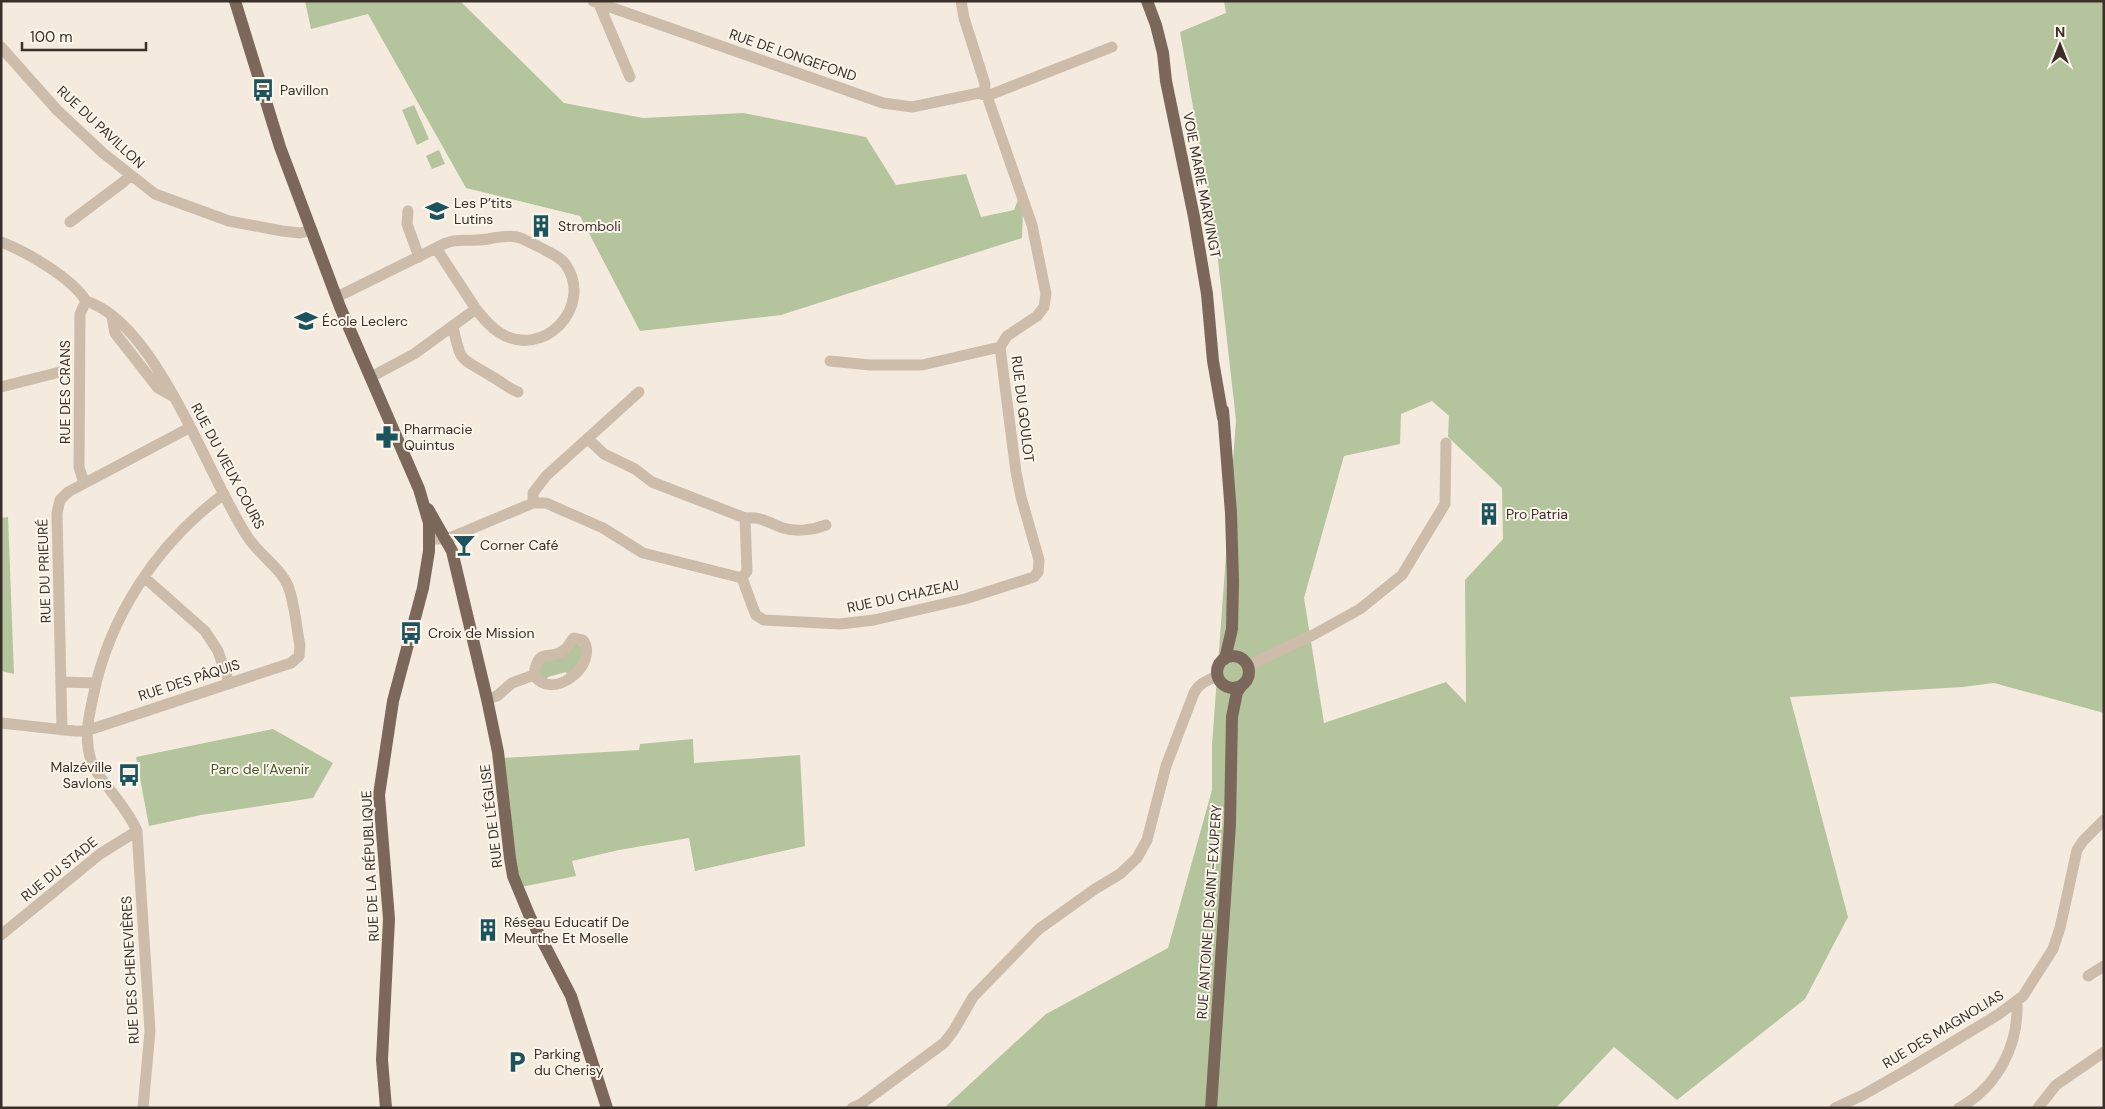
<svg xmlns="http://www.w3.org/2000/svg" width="2105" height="1109" viewBox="0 0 2105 1109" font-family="'DM Sans',sans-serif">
<rect width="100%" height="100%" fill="#f4ebde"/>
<path fill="#b4c49d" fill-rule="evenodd" d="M305 1H460L564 103 643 118 743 113 866 137 896 185 966 174 981 217 1014 210 1024 185 1022 238 781 315 640 331 580 216 466 188 368 14 311 29Z
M1224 1H2104V713L1994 683 1963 687 1790 697 1848 917 1805 999 1677 1100 1614 1047 1556 1108H944L1046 1014 1168 948 1212 790V745L1236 420 1215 234 1180 32 1226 13ZM1432 401 1449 416 1448 437 1502 488 1503 539 1465 580 1466 703 1446 682 1324 723 1304 598 1344 456 1400 444 1401 414Z
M414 105 429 139 417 145 402 110Z
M439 150 445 164 432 169 426 156Z
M8 517 14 674 1 671V518Z
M578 642 584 654 567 678 566 672 548 677 546 682 539 674V664Z
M273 729 333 763 313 798 201 815 149 826 136 757Z
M693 739 694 763 800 755 805 846 695 871 689 838 619 850 572 861 576 876 521 887 516 870 503 758 639 750 640 744Z"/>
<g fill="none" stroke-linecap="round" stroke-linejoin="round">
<path stroke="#cdbca9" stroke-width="11" d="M593 1 883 103 912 107 979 93 987 96
M961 1 964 18 985 84 984 94
M599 4 630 77
M1 47 57 110 103 153 155 194 229 221 282 231 300 233 312 230
M987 96 1112 47
M408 211 407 224 419 257
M70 222 122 183 130 176
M1 242C27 252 72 278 86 301
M436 248C458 235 467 243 488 239 515 234 517 235 541 248 550 253 561 257 566 265 594 307 543 360 500 333 490 327 483 318 476 309
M337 297 436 248 476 309 414 354 371 377
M112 317 115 333 158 388 174 397
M453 327C461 365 461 357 491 376 501 381 507 388 518 392
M830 361 870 365H922L1000 347
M1 387 60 372
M588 439 604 454 635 469 652 482 745 518C760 516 769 523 783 528 796 532 813 530 826 525
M84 483 79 467 80 314 86 301
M533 503V493L546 476 639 392
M429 539H447L533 503H546L603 528 643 553 742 578 753 608 756 615 764 620 840 624 874 620 965 599 1034 577 1038 572 1039 560 1021 497 1016 472 1000 347 1007 336 1037 316 1044 307 1046 294 1032 225 987 96
M145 578 205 631 218 651 229 683
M742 578 747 571 745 518
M574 638 583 640C600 664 552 703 534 675 538 645 550 662 564 650 569 647 570 641 574 638Z
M1247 666 1313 635 1360 609 1402 575 1445 504 1446 443
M62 682 96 683
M487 699 497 696 512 683 534 675
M1 723 75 731H86L291 663 299 656 300 646C296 626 295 604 288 586 280 567 258 554 247 536 207 475 157 323 86 301
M62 730 57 513 60 500 68 492 189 428
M1 935 100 854 137 831
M2088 976 2104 966
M143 1108 150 1031 137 831C130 814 118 801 108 787 102 779 94 771 91 761 84 737 88 721 93 697 109 617 157 543 224 494
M852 1108 861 1104 944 1043 954 1030 973 997 1039 929 1095 889 1120 874 1137 858 1147 840 1166 766 1194 693C1199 683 1208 680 1217 676
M1835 1108 1863 1095 1905 1071 1999 1014 2023 996 2053 949 2060 928 2077 850 2083 841 2104 820
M1959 1108C1997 1087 2019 1046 2017 1002
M2038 1108 2056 1085 2104 1052"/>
<path stroke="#7c685a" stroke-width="12" d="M235 1 280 147 340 307 419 489 429 523V551L423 588 393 701 379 795 389 919 382 1060 386 1108
M1147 1 1156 25 1163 53 1166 81 1194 217 1207 294 1213 361 1223 418
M1223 410 1231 513 1233 581 1232 629 1225 659
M428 509 452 551 487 699 498 752 510 858 513 876 530 917 571 996 607 1108
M1217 672a16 16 0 1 1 32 0a16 16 0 1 1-32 0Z
M1211 1108 1230 824 1232 717 1237 692 1242 685"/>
</g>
<defs>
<symbol id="bus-bare" viewBox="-9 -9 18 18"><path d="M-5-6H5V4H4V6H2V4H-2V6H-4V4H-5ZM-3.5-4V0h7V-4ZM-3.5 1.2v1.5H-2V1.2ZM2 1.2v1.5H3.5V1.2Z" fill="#1c545e" stroke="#fbf5eb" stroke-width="2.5" paint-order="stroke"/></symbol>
<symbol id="school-bare" viewBox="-9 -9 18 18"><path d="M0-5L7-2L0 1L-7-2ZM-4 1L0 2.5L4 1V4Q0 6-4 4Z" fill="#1c545e" stroke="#fbf5eb" stroke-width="2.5" paint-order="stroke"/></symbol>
<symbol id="building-bare" viewBox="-9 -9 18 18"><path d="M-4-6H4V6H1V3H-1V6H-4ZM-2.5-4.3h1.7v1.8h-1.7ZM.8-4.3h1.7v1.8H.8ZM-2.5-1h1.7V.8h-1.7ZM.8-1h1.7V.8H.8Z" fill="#1c545e" stroke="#fbf5eb" stroke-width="2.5" paint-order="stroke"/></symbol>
<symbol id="pharmacy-bare" viewBox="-9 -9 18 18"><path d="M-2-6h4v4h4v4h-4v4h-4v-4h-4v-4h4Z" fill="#1c545e" stroke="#fbf5eb" stroke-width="2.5" paint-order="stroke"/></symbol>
<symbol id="bar-bare" viewBox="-9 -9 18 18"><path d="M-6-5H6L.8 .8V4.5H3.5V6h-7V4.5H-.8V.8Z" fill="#1c545e" stroke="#fbf5eb" stroke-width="2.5" paint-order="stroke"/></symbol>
<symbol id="parking-bare" viewBox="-9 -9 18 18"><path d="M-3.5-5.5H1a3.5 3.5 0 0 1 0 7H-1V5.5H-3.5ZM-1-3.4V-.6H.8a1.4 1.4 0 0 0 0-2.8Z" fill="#1c545e" stroke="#fbf5eb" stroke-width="2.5" paint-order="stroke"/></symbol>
</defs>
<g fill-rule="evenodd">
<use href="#bus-bare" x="247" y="74" width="32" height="32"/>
<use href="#school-bare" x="421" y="195" width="32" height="32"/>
<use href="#building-bare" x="525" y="210" width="32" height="32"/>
<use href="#school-bare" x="290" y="305" width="32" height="32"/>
<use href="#pharmacy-bare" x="371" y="421" width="32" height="32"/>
<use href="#building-bare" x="1473" y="498" width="32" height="32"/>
<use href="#bar-bare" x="448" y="529" width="32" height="32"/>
<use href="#bus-bare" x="395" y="617" width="32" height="32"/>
<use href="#bus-bare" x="113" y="759" width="32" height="32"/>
<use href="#building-bare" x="472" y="914" width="32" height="32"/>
<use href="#parking-bare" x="501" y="1046" width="32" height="32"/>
</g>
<g text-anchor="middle" stroke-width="4" stroke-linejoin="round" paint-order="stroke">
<g font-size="14" fill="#3a3029" stroke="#fbf5eb">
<text transform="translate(793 55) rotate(19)" y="5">RUE DE LONGEFOND</text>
<text transform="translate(101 127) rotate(43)" y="5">RUE DU PAVILLON</text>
<text transform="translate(1202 185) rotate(79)" y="5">VOIE MARIE MARVINGT</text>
<text transform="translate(65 392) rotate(-90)" y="5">RUE DES CRANS</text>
<text transform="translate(1023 409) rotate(83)" y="5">RUE DU GOULOT</text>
<text transform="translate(228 466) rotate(62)" y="5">RUE DU VIEUX COURS</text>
<text transform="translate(44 571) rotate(-92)" y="5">RUE DU PRIEURÉ</text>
<text transform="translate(903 596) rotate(-12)" y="5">RUE DU CHAZEAU</text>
<text transform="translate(189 680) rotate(-18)" y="5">RUE DES PÂQUIS</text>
<text transform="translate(491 816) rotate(-97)" y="5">RUE DE L'ÉGLISE</text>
<text transform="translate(370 866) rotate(-93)" y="5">RUE DE LA RÉPUBLIQUE</text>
<text transform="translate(59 869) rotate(-39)" y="5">RUE DU STADE</text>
<text transform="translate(1209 912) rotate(-86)" y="5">RUE ANTOINE DE SAINT-EXUPERY</text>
<text transform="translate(130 970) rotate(-93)" y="5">RUE DES CHENEVIÈRES</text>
<text transform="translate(1943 1029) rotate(-31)" y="5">RUE DES MAGNOLIAS</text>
</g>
<g font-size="14" fill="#3a3029" stroke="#fbf5eb" text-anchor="start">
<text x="280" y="95">Pavillon</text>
<text x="454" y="208">Les P’tits<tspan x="454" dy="16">Lutins</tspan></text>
<text x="558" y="231">Stromboli</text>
<text x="322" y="326">École Leclerc</text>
<text x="404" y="434">Pharmacie<tspan x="404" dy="16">Quintus</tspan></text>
<text x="1506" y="519">Pro Patria</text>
<text x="480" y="550">Corner Café</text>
<text x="428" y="638">Croix de Mission</text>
<text x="112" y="772" text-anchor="end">Malzéville<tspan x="112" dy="16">Savlons</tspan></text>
<text x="504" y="927">Réseau Educatif De<tspan x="504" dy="16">Meurthe Et Moselle</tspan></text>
<text x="534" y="1059">Parking<tspan x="534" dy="16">du Cherisy</tspan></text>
</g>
<g font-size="14" fill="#45592c" stroke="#fbf5eb">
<text x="260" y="774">Parc de l’Avenir</text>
</g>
</g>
<rect width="2105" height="1109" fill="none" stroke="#3a3029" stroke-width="5"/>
<g transform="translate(2060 45)" stroke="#fbf5eb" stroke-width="4" paint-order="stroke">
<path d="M0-4L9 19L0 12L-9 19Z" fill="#3a3029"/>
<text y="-8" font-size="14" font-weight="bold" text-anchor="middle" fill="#3a3029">N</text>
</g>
<path d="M22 42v8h124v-8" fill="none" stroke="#3a3029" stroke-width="2.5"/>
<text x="30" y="42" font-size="15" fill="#3a3029" stroke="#fbf5eb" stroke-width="4" paint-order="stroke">100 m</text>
</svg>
